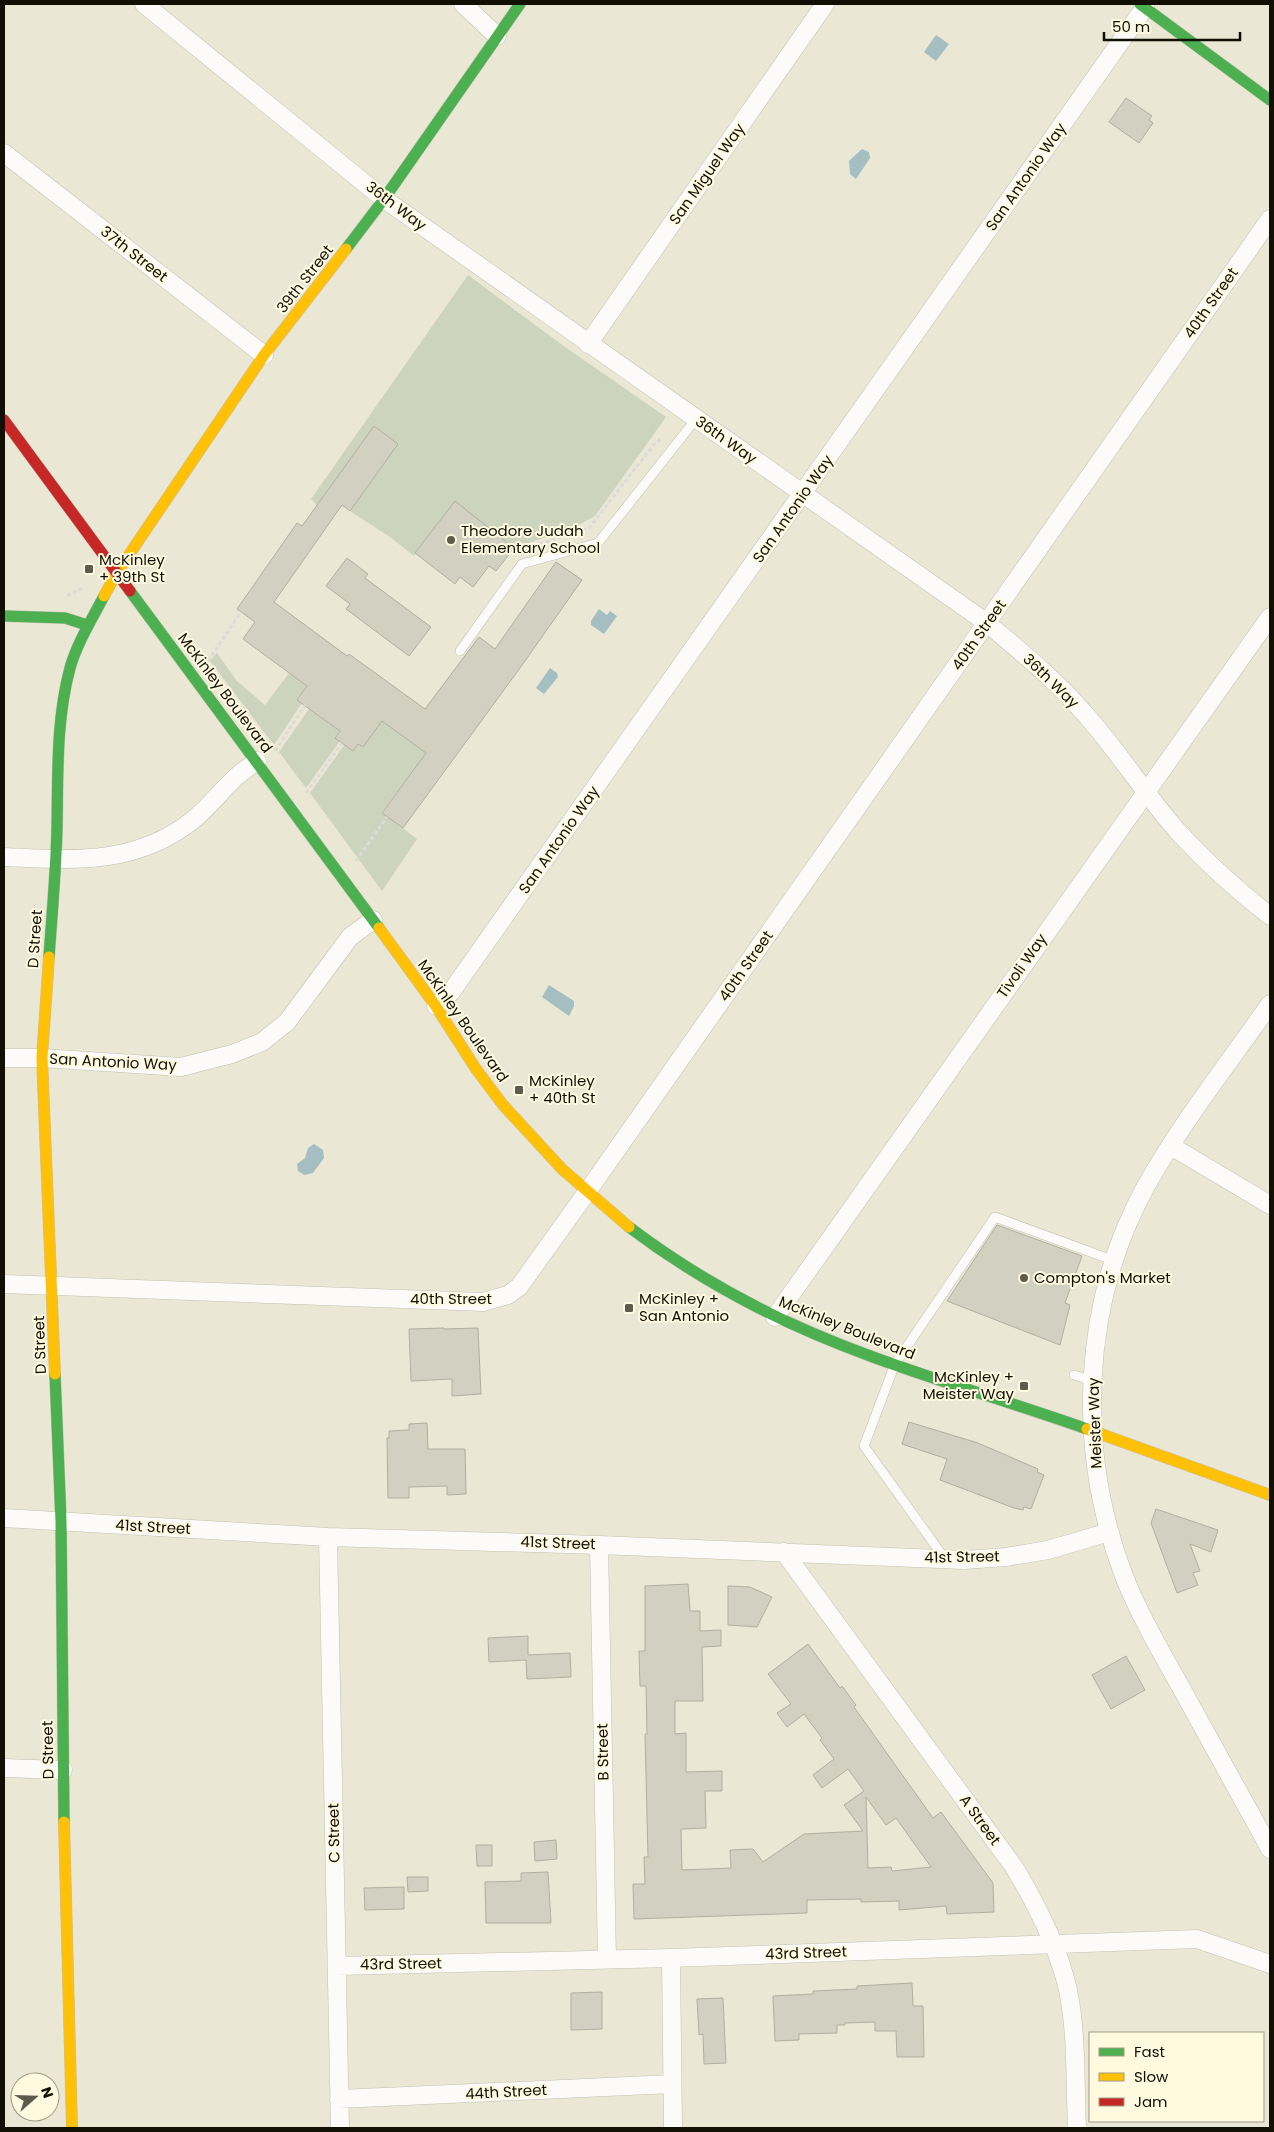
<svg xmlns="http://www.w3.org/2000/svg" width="1274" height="2132" viewBox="0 0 1274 2132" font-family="Poppins,sans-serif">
<rect width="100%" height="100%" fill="#eae7d4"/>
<path fill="#cdd4be" d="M468 275 565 347 666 417 595 516 575 527 514 548 455 502 414 556 390 537 350 511 398 444 374 426 317 505 311 499Z
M217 653 237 681 265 705 289 673 307 686 297 700 302 703 274 745 210 661Z
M309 709 340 731 335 737 340 741 306 788 279 752Z
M382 721 426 753 382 812 417 839 382 891 310 793 345 744 353 751 358 744 363 747Z"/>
<path fill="#a4bec2" d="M936 35 949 44 936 61 924 52Z
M862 149 869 152 870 158 856 179 850 174 849 161Z
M599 609 607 615 610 611 617 616 604 634 591 625V621Z
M550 668 557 673 558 677 544 694 536 688Z
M549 985 574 1001V1006L569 1016 542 997Z
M314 1144 323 1150 324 1158 313 1173 304 1175 298 1171 297 1164 305 1158 308 1148Z"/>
<path fill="#d2d0c0" stroke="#b1afa1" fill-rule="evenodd" d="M1126 98 1152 116 1149 120 1153 123 1139 143 1109 122Z
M374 426 398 444 350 511 342 505 274 602 347 656 349 654 425 709 479 637 495 649 556 562 582 580 520 668 403 828 382 813 426 753 382 721 363 747 358 744 353 751 335 738 340 731 297 700 307 686 243 639 255 622 237 609 297 523 302 526Z
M455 501 514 548 496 571 489 566 473 587 460 577 455 584 415 553Z
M347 558 368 574 365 578 431 627 409 656 346 609 350 604 326 586Z
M997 1225 1082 1256 1065 1303 1070 1305 1060 1345 947 1301Z
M444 1328V1329L478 1328 481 1394 452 1396V1379L411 1381 409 1329Z
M909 1422 978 1443 1038 1469 1037 1472 1044 1475 1031 1509 1024 1507 1023 1510 1014 1508 940 1480 947 1459 902 1444Z
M427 1423 428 1449H465L466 1494 447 1495V1486L409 1487V1498H388L387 1438H389V1431L409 1430V1424Z
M1156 1509 1218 1530 1211 1552 1190 1544 1200 1571 1193 1573 1198 1585 1177 1593 1151 1523Z
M688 1584 690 1611H700V1631L721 1630V1646L702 1647 703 1701H675V1734L686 1733V1772L722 1771V1791H705L706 1828 681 1829 682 1870 731 1868 730 1850 753 1849 763 1862 804 1834 863 1831 844 1805 864 1791 848 1769 822 1788 813 1775 834 1759 820 1740 822 1738 804 1714 787 1727 777 1713 791 1704 768 1674 808 1644 840 1688 842 1686 856 1705 854 1707 933 1818 941 1812 993 1883 994 1912 947 1914 946 1906 899 1910V1901L861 1902V1899L807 1900V1913L634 1919 633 1884H645L644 1857H648L645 1734H647L646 1686H640L639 1651H645V1586ZM866 1797 886 1825 896 1818 931 1867 892 1871 891 1867 868 1868Z
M728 1586 750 1587 772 1597 757 1627 728 1625Z
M528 1636V1655L570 1653 571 1677 527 1679 526 1660 489 1662 488 1638Z
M1126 1656 1145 1690 1111 1709 1092 1675Z
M556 1840 557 1859 535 1861 534 1842Z
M476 1845H492V1866H477Z
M548 1872 551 1923H486L485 1882 521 1881V1873Z
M407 1877H428V1891L408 1892Z
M404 1887V1909L365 1910 364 1888Z
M912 1983 913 2006H923L924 2057H897L896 2031H875V2022L845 2023V2025H837V2033L799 2034V2040L775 2041 773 1996 813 1994V1991L857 1989V1986Z
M602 1992V2029L571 2030V1993Z
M723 1998 726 2063 704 2064 703 2034 699 2035 697 1999Z"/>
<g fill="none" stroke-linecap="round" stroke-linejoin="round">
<defs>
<path id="lane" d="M460 651 522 564 598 543 696 419
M1074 1375 1093 1381
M945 1559 864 1446 895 1364 995 1217 1115 1261"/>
<path id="street" d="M144 4 384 199 987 623C1021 652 1056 680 1085 714 1119 752 1146 796 1180 834 1207 863 1238 891 1270 916
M463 4 497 36
M4 153 264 355
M588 344 825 4
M4 857C72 860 135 866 193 820 209 807 221 791 236 777 243 771 250 766 257 761
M1270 1004C1228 1064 1182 1122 1146 1186 1081 1304 1076 1451 1124 1576 1140 1617 1163 1655 1184 1693 1213 1745 1241 1797 1270 1849
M436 1006 451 992 1145 7
M4 1058H42L181 1067 232 1054 262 1042 287 1022 350 937 373 920
M1171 1146 1270 1205
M4 1284 483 1302 508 1295 519 1287 587 1192 1270 219
M775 1317 1270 617
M4 1518 328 1537 599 1545 964 1560 1006 1557 1048 1550 1109 1532
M328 1537 340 2128
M599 1545 607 1959
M784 1552 1014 1867C1037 1905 1058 1946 1068 1990 1077 2034 1075 2083 1077 2128
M4 1768 63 1770
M671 1958 673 2128
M337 1966 671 1958 1197 1939 1270 1964
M339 2099 672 2084"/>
<path id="fast" d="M1140 4 1270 100
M346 249 384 199 520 4
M130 591 379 928
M4 616 65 618 87 625
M49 957C52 914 56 871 57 828 58 775 56 720 70 668 77 643 92 619 104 596
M629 1227C670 1258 712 1284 757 1307 862 1361 977 1390 1087 1429
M55 1374 61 1521 64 1822"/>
<path id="slow" d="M104 596 116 574 264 355 346 249
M379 928 435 1005 476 1069 503 1105 562 1169 629 1227
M49 957 42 1058 55 1374
M1087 1429 1270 1495
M64 1822 72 2128"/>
<path id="jam" d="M4 420 130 591"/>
</defs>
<use href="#lane" stroke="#c2c0b1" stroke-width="10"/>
<use href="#street" stroke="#c2c0b1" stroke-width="19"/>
<use href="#fast" stroke="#c2c0b1" stroke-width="12"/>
<use href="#slow" stroke="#c2c0b1" stroke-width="12"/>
<use href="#jam" stroke="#c2c0b1" stroke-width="12"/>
<path stroke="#dcdbd5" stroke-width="3" stroke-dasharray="4 2.5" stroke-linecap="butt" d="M533 546 589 528 655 443 663 438
M67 596 82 588
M208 661 241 612
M275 751 305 705
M306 793 342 743
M356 861 387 817"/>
<use href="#lane" stroke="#fcfbf9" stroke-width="9"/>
<use href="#street" stroke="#fcfbf9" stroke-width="18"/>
<use href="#fast" stroke="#4caf50" stroke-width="11"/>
<use href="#slow" stroke="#ffc107" stroke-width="11"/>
<use href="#jam" stroke="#c62828" stroke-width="11"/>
</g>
<g fill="#5e5b4d" stroke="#fffadf" stroke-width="2">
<circle cx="451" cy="540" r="5"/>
<rect x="84" y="564" width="10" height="10" rx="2.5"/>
<rect x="514" y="1085" width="10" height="10" rx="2.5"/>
<circle cx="1024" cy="1278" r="5"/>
<rect x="624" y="1303" width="10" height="10" rx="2.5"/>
<rect x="1019" y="1381" width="10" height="10" rx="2.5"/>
</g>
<g text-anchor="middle" stroke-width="4" stroke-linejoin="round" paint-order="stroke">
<g font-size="15" fill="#120f05" stroke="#fffadf">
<text transform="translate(707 174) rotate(-55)" y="5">San Miguel Way</text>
<text transform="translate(1026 177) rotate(-55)" y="5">San Antonio Way</text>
<text transform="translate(396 206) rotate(37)" y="5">36th Way</text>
<text transform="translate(134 254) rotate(38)" y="5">37th Street</text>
<text transform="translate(305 279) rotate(-52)" y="5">39th Street</text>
<text transform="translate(1211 303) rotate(-55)" y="5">40th Street</text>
<text transform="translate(726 440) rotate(35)" y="5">36th Way</text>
<text transform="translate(793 509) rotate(-55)" y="5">San Antonio Way</text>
<text transform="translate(979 635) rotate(-55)" y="5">40th Street</text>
<text transform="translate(1051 681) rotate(44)" y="5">36th Way</text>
<text transform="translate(225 693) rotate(53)" y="5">McKinley Boulevard</text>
<text transform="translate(559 840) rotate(-55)" y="5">San Antonio Way</text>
<text transform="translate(35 939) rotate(-86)" y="5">D Street</text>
<text transform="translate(746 966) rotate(-55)" y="5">40th Street</text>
<text transform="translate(1022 966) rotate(-55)" y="5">Tivoli Way</text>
<text transform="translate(463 1021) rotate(55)" y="5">McKinley Boulevard</text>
<text transform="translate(113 1062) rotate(3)" y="5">San Antonio Way</text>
<text x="451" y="1304">40th Street</text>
<text transform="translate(847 1328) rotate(22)" y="5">McKinley Boulevard</text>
<text transform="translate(40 1345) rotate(-92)" y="5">D Street</text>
<text transform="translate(1095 1423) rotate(-92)" y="5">Meister Way</text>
<text transform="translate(153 1527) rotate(3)" y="5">41st Street</text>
<text transform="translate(558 1543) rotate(2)" y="5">41st Street</text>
<text transform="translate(962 1557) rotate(-1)" y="5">41st Street</text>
<text transform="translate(48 1750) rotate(-91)" y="5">D Street</text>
<text transform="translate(603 1752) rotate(-91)" y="5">B Street</text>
<text transform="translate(980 1820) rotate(54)" y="5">A Street</text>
<text transform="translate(334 1833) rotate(-91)" y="5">C Street</text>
<text transform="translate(806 1953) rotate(-2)" y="5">43rd Street</text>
<text transform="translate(401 1964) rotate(-1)" y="5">43rd Street</text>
<text transform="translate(506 2092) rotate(-3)" y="5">44th Street</text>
</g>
<g font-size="15" fill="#120f05" stroke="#fffadf" text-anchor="start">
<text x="461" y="536">Theodore Judah<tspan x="461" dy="17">Elementary School</tspan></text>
<text x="99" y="565">McKinley<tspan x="99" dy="17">+ 39th St</tspan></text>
<text x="529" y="1086">McKinley<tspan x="529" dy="17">+ 40th St</tspan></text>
<text x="1034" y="1283">Compton's Market</text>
<text x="639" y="1304">McKinley +<tspan x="639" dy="17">San Antonio</tspan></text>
<text x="1014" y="1382" text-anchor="end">McKinley +<tspan x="1014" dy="17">Meister Way</tspan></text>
</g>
</g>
<rect width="1274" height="2132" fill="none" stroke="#120f05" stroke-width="10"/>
<rect x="1089" y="2032" width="175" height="90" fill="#fffadf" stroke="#a09c88"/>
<rect x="1099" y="2048" width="25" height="8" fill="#4caf50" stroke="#a09c88"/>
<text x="1134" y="2057" font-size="15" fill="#120f05">Fast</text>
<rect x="1099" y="2073" width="25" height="8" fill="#ffc107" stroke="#a09c88"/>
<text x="1134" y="2082" font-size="15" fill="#120f05">Slow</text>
<rect x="1099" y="2098" width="25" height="8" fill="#c62828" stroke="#a09c88"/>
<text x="1134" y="2107" font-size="15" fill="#120f05">Jam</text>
<g transform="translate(35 2097) rotate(70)"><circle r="24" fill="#fffadf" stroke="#a09c88"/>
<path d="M0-4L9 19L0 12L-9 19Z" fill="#5e5b4d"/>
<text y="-8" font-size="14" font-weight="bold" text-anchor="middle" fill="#120f05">N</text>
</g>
<path d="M1104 32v8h136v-8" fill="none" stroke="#120f05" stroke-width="2.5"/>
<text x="1112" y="32" font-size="15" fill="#120f05" stroke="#fffadf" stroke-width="4" paint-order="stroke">50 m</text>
</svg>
